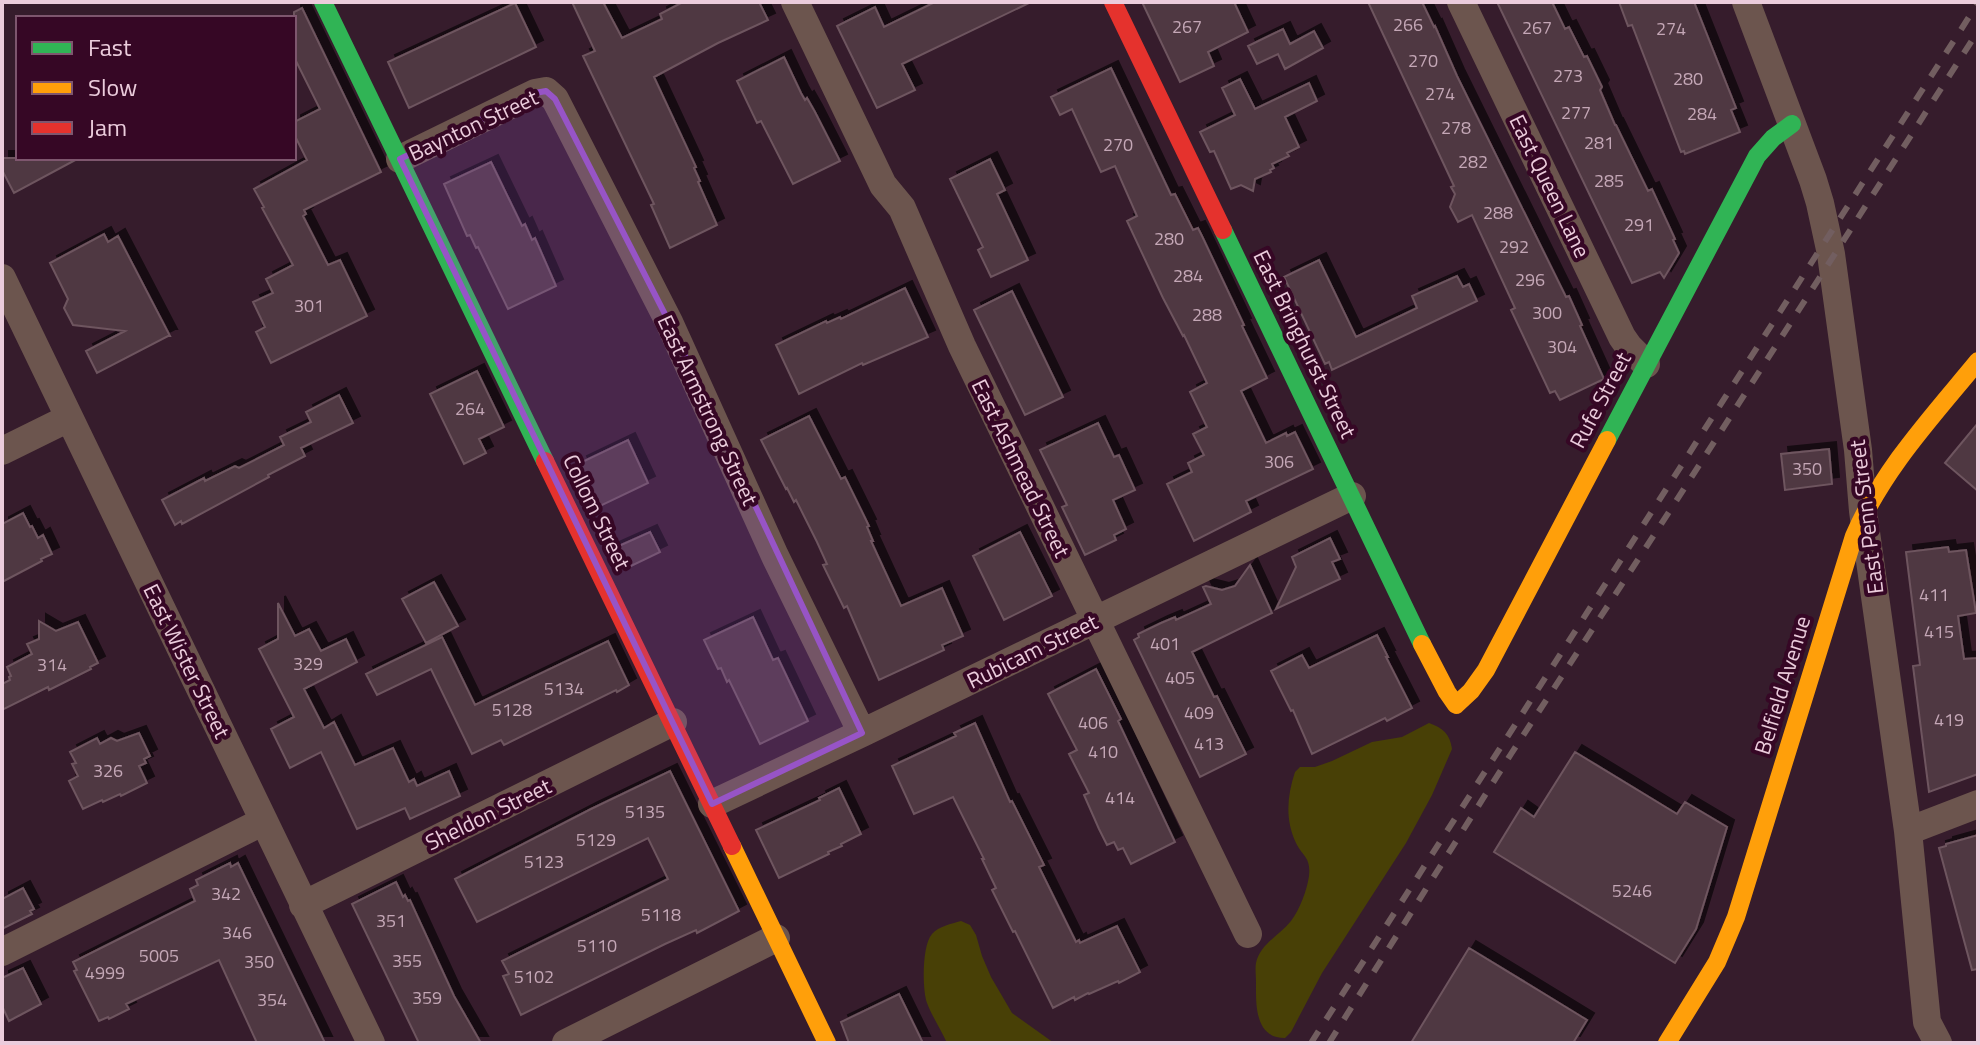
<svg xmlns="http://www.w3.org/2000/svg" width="1980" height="1045" viewBox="0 0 1980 1045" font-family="'Titillium Web',sans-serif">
<defs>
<filter id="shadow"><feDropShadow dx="7" dy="-7" stdDeviation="0" flood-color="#0009"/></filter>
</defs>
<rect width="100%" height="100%" fill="#361c2c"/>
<path fill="#484006" d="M1429 723C1443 728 1450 734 1452 749L1432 795 1406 843 1322 973 1291 1032 1285 1038C1254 1038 1256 1003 1256 981 1256 976 1255 968 1256 963 1260 944 1280 935 1291 921 1300 909 1307 890 1309 876 1311 857 1303 857 1296 843 1285 820 1287 796 1295 772L1300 767H1315L1332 761 1372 742 1402 737Z
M961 921 970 925 976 935 982 956 991 977 1012 1013 1054 1043H947C941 1030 932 1016 927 1003 922 989 922 945 932 934 939 926 951 924 961 921Z"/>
<path fill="#4f3842" stroke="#6e555f" stroke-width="2" filter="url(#shadow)" d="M572 2H603L622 38 662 19 660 14 683 2H759L768 20 718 43 654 77 696 167 694 168 700 181 698 182 717 225 670 248 651 205 654 204 583 56 595 51Z
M935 2H1031L902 64 915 90 877 108 837 26 875 7 884 27Z
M1142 2H1234L1248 32 1208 52 1214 66 1180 82Z
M1368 2H1422L1434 27 1435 26 1457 76 1566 297 1569 296 1582 325 1580 326 1604 379 1560 400 1555 391 1550 393 1511 310 1515 308 1472 215 1458 222 1450 207 1455 194 1451 187 1454 186Z
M1497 2H1552L1565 29 1569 27 1584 57 1587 56 1602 87 1600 90 1615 125H1616L1648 191 1652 189 1675 239 1673 240 1679 253 1664 278 1660 272 1632 283Z
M1619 2H1694L1736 108 1731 110 1740 132 1685 154 1684 151 1681 152 1632 25 1628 26Z
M515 3 536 47 409 108 388 62Z
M302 8 381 172 304 210 306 214 303 216 328 265 340 260 367 316 271 363 256 332 265 327 253 302 273 293 266 279 293 265 262 208 264 207 254 189 307 160 294 134V122L320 109 294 57V12Z
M1283 29 1290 44 1314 31 1323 48 1285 69 1278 54 1257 64 1248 46Z
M784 57 801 93 805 100 807 98 815 112 840 161 793 184 761 121 757 123 737 81Z
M1111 68 1171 195 1175 194 1193 230 1198 228 1202 236 1244 325 1242 326 1267 378 1241 391 1266 443 1286 433 1287 436 1295 432 1313 469 1246 501 1251 512 1194 541 1167 484 1192 472 1188 463 1204 455 1193 434 1207 427 1190 392 1207 383 1184 335 1183 336 1163 298 1127 221 1137 216 1115 166 1101 172 1072 109 1060 115 1051 97Z
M1240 79 1255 109 1309 83 1317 101 1285 117 1299 147 1287 153 1289 156 1272 164 1274 168 1270 170 1271 172 1255 179 1253 191 1241 185 1231 189 1214 151 1210 152 1200 132 1235 115 1222 88Z
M2 158H79L14 193 2 170Z
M990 159 1005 190 997 194 1028 260 991 277 978 250 983 247 950 179Z
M491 162 522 226 525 224 532 240 535 238 556 286 508 309 478 247 476 248 470 235 467 236 444 184Z
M104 234 108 242 118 236 170 336H168L97 373 86 351 125 331 73 325 64 308 68 299 50 263Z
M1319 260 1356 337 1417 308 1412 296 1457 276 1463 287 1469 284 1477 301 1332 370 1329 362 1325 364 1284 277Z
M905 288 928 337 863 365 862 363 799 394 776 345 826 321 827 323 840 317 841 319Z
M1012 291 1063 397 1025 415 974 310Z
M477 371 504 427 479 439 486 453 464 464 430 394Z
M339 395 353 423 301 448 305 456 268 475 269 477 182 524 181 521 175 525 162 500 204 478 205 481 235 466 239 468 284 445 280 437 311 422 306 412Z
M809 416 841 479 845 477 869 526 867 527 873 541H871L901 606 942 588 963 636 942 645 944 650 879 680 847 606 844 608 823 565 827 564 817 542 796 500 794 502 787 488 786 489 761 440Z
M1098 423 1114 457 1119 455 1135 490 1113 500 1126 529 1114 535 1116 540 1085 555 1062 507 1067 505 1040 450Z
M1978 423V491L1945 463Z
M628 440 648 483 600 506 580 463Z
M1829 449 1832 484 1785 490 1781 454Z
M23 513 30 527 32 526 38 538 43 535 52 554 41 559 42 561 2 582V524Z
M650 532 660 552 631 566 628 562 620 566 612 549Z
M1020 532 1052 596 1004 620 973 556Z
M1330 538 1340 559 1332 562 1340 579 1276 609 1296 567 1292 557Z
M1948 547 1949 552 1966 550 1976 613 1958 616 1964 659 1978 658V774L1929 792 1913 666 1920 665 1906 552Z
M1250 565 1272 613 1192 652 1214 697 1217 696 1246 754 1200 777 1134 640 1139 637 1138 634 1161 623 1175 617 1176 620 1211 604 1203 587 1206 586 1222 590 1235 586Z
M434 582 458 626 426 643 402 599Z
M278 603 295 636 309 629 321 651 346 639 357 662 304 689 324 728 334 722 355 765 393 748 409 782 414 779 417 786 449 771 460 796 410 819 405 808 357 829 321 752 290 768 271 729 294 717 259 649 278 639Z
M753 617 773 660 778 658 808 721 760 744 729 680 727 682 721 668 718 669 704 640Z
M39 621 56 631 78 622 98 663 90 667 91 669 49 690 48 687 2 710V684L10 680 9 677 11 676 7 667 32 654 27 644 39 639Z
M1377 635 1388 657H1386L1412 708 1387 721 1385 718 1312 754 1293 710 1291 711 1271 671 1302 655 1309 668Z
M442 637 475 705 608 641 629 685 617 692 616 690 504 745 501 740 472 754 431 669 377 695 366 674Z
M1096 669 1121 719 1118 721 1175 842 1131 864 1123 848 1118 850 1114 842 1107 845 1099 829 1084 795 1089 793 1069 754 1077 750 1048 694Z
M975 723 1010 802 1012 801 1044 865 1039 867 1076 942 1079 940 1080 943 1117 926 1140 972 1119 983 1118 981 1089 994 1088 993 1075 1000 1074 997 1053 1008 1015 931 1013 932 992 890 996 888 982 859H984L953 797 914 814 892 766 956 736 954 733Z
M139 733 150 756 144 759 146 763 139 766 147 783 121 796 120 794 103 802 102 800 83 809 69 781 78 776 72 764 76 763 70 752 97 738 100 744 111 738 117 741Z
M1575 752 1677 814 1685 802 1727 827 1696 929 1675 963 1494 852 1521 808 1534 817Z
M670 771 739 911 697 933 696 930 665 944 521 1015 503 976 509 974 502 961 668 879 648 838 477 922 455 879 591 809Z
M839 788 861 834 841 844 842 846 828 852 829 854 779 878 756 830 820 800 819 798Z
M1978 835V969L1972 970 1939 848 1946 846V844Z
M230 863 231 867 238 863 325 1043H257L219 960 126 1004 129 1009 109 1019 108 1017 99 1021 74 971 77 970 73 962 195 901 190 889 198 885 196 880Z
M396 882 403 897 405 895 408 901 410 900 454 996 481 1043H419L352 904Z
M23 888 34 909 30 911 32 914 2 929V899Z
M1469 948 1587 1020 1573 1043H1411Z
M23 968 41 1004 9 1021 2 1006V978Z
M899 994 923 1043H849L841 1022Z"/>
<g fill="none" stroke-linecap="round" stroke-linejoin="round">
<path stroke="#6c554e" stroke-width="28" d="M795 2 883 185 902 208 962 346 1248 934
M1461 2 1622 337 1629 347 1646 364
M1746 2 1813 180 1820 203 1831 254 1858 450 1863 511 1908 831 1927 1022 1938 1043
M400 159 535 93 546 91 555 99 669 322 775 556 862 733
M2 278 371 1043
M2 451 69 418
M712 804 862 733 1352 496
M1908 831 1978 804
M303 905 673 722
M2 952 264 821
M566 1043 776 938"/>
<path stroke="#30b455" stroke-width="18" d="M323 2 545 461
M1223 230 1422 644
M1607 440 1757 156 1773 138 1792 124"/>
<path stroke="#ff9f0a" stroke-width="18" d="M1422 644 1447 692 1456 705 1471 691 1486 670 1607 440
M732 846 827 1043
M1667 1043 1717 962 1736 917 1854 536C1883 469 1932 417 1978 361"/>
<path stroke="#e5322d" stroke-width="18" d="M1113 2 1223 230
M545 461 732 846"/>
<path stroke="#725e60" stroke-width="6" stroke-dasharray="14 14" stroke-linecap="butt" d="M1311 1043 1978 3
M1329 1043 1511 754 1671 509 1978 31"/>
</g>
<path fill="#9754c6" fill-opacity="0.2" stroke="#9754c6" stroke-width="6" stroke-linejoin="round" d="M546 91 555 99 669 322 862 733 712 804 400 159 535 93Z"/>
<g text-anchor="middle" stroke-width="8" stroke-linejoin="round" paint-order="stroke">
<g font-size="18" fill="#c4a7b6">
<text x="1408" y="31">266</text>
<text x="1187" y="33">267</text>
<text x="1537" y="34">267</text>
<text x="1671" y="35">274</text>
<text x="1423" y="67">270</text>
<text x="1568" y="82">273</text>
<text x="1688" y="85">280</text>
<text x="1440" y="100">274</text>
<text x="1576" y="119">277</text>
<text x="1702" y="120">284</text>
<text x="1456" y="134">278</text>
<text x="1599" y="149">281</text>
<text x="1118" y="151">270</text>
<text x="1473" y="168">282</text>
<text x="1609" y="187">285</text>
<text x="1498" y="219">288</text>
<text x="1639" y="231">291</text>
<text x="1169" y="245">280</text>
<text x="1514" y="253">292</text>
<text x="1188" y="282">284</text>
<text x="1530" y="286">296</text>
<text x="309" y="312">301</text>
<text x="1547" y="319">300</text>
<text x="1207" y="321">288</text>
<text x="1562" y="353">304</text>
<text x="470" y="415">264</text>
<text x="1279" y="468">306</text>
<text x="1807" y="475">350</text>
<text x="1934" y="601">411</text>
<text x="1939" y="638">415</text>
<text x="1165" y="650">401</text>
<text x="308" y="670">329</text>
<text x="52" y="671">314</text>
<text x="1180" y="684">405</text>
<text x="564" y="695">5134</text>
<text x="512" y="716">5128</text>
<text x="1199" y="719">409</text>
<text x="1949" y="726">419</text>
<text x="1093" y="729">406</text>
<text x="1209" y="750">413</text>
<text x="1103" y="758">410</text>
<text x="108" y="777">326</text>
<text x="1120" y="804">414</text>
<text x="645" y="818">5135</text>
<text x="596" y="846">5129</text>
<text x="544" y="868">5123</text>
<text x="1632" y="897">5246</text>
<text x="226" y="900">342</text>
<text x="661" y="921">5118</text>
<text x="391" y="927">351</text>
<text x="237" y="939">346</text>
<text x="597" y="952">5110</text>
<text x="159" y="962">5005</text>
<text x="407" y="967">355</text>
<text x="259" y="968">350</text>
<text x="105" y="979">4999</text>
<text x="534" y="983">5102</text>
<text x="427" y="1004">359</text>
<text x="272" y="1006">354</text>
</g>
<g font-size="22" fill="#ebccdc" stroke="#360725">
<text transform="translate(473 125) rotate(-25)" y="8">Baynton Street</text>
<text transform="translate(1550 186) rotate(64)" y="8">East Queen Lane</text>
<text transform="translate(1305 344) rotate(64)" y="8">East Bringhurst Street</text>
<text transform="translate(1600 400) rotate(-62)" y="8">Rufe Street</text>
<text transform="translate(708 410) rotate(65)" y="8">East Armstrong Street</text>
<text transform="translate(1021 468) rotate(64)" y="8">East Ashmead Street</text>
<text transform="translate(597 512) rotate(64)" y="8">Collom Street</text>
<text transform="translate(1866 517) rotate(-97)" y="8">East Penn Street</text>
<text transform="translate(1032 651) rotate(-26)" y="8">Rubicam Street</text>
<text transform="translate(187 661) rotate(64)" y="8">East Wister Street</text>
<text transform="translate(1782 685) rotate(-73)" y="8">Belfield Avenue</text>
<text transform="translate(488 814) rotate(-26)" y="8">Sheldon Street</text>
</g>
</g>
<rect width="1980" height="1045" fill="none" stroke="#ebccdc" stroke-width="8"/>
<rect x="16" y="16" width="280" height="144" fill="#360725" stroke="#7e566e" stroke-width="2"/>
<rect x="32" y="42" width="40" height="12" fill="#30b455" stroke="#7e566e" stroke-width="2"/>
<text x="88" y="56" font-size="24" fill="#ebccdc">Fast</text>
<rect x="32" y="82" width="40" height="12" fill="#ff9f0a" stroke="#7e566e" stroke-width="2"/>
<text x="88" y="96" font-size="24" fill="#ebccdc">Slow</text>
<rect x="32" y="122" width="40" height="12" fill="#e5322d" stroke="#7e566e" stroke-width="2"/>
<text x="88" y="136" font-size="24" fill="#ebccdc">Jam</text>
</svg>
